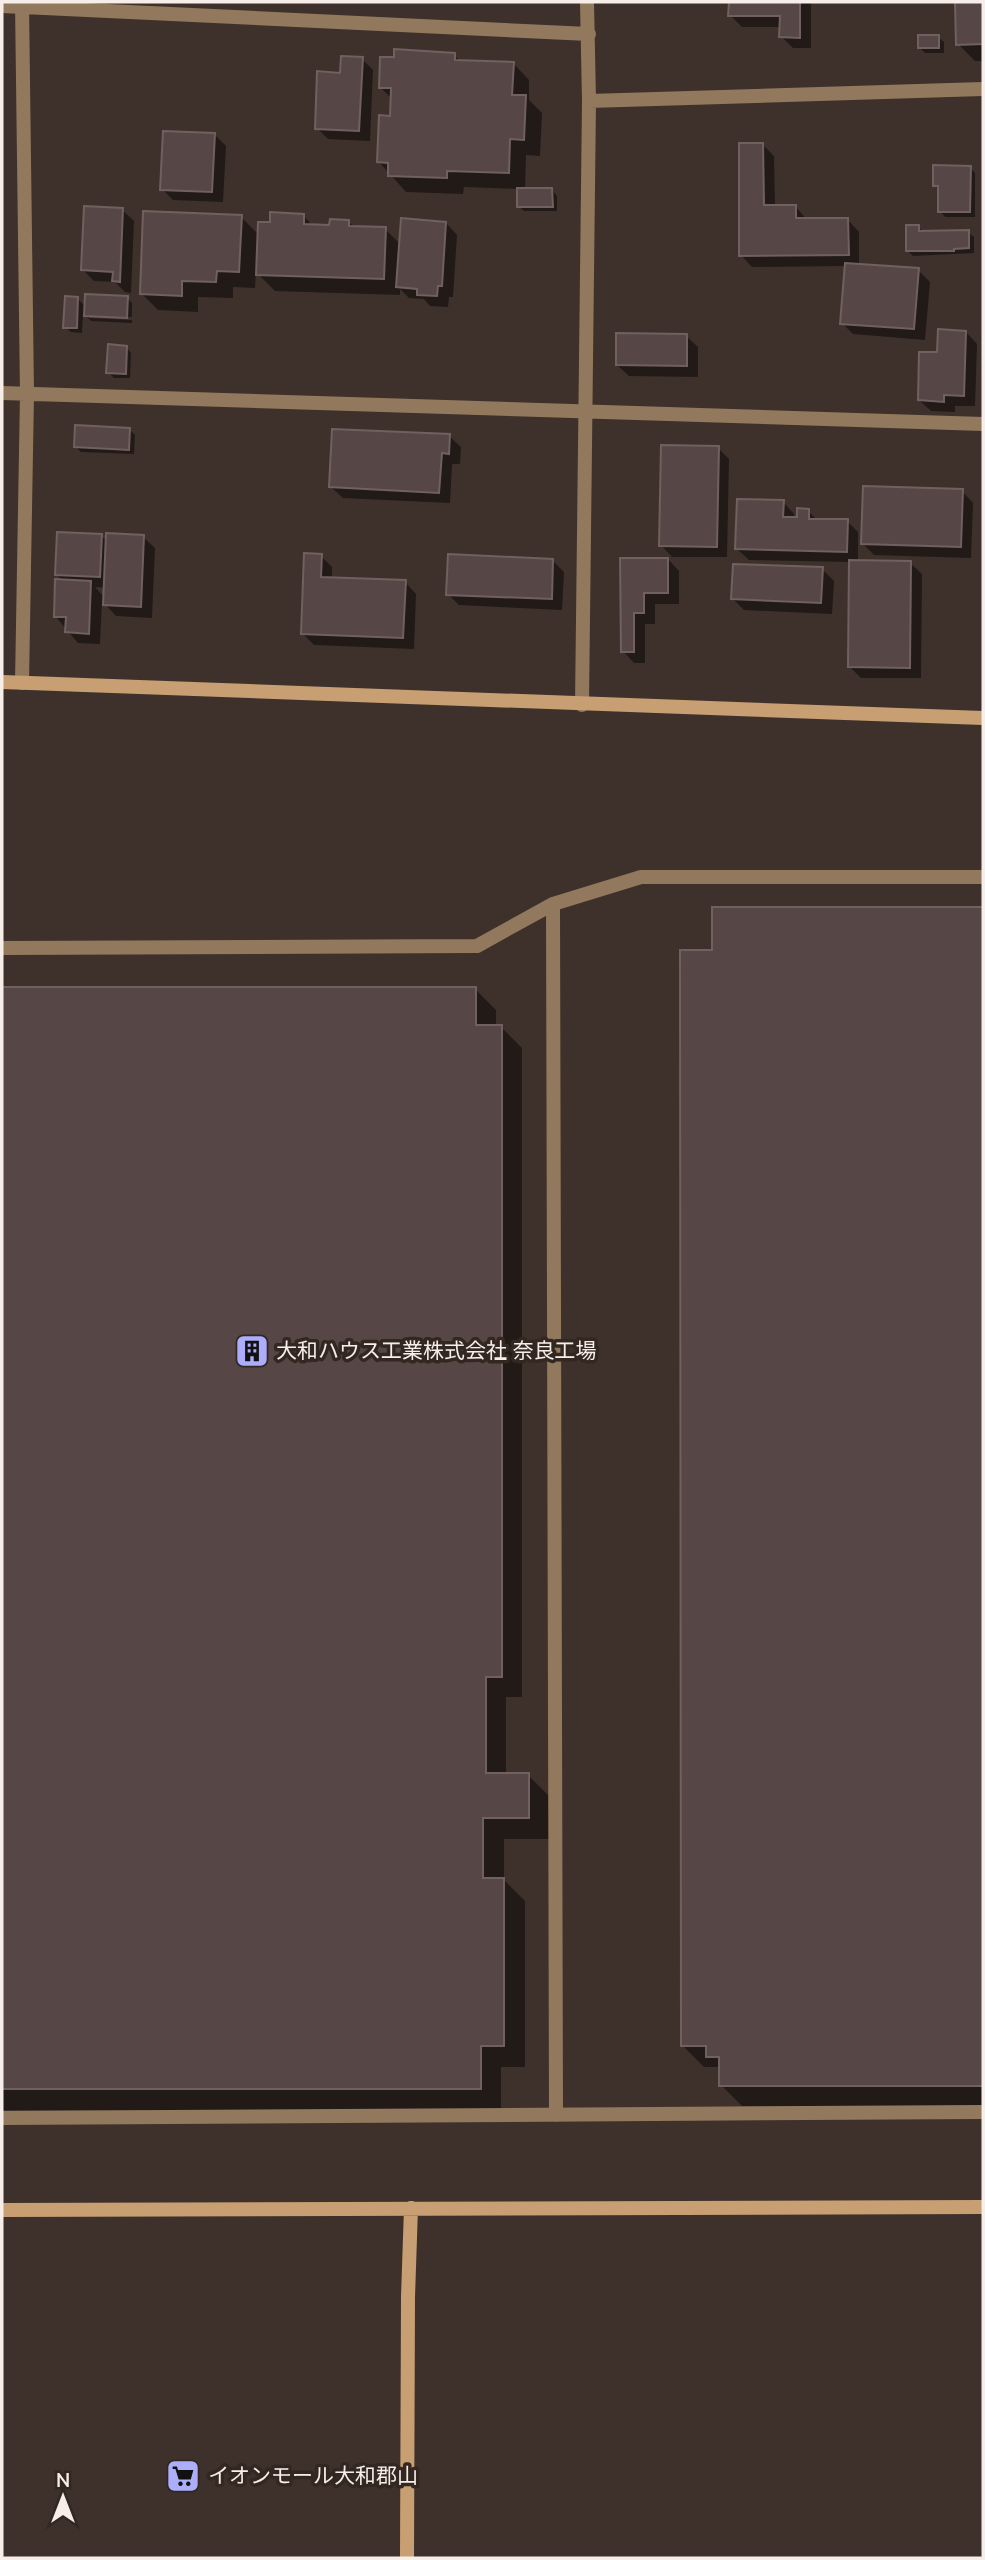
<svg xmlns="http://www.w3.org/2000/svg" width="985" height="2560" viewBox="0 0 985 2560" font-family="'Nunito Sans','Noto Sans JP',sans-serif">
<rect width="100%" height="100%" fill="#3e312b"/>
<path fill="#0007" fill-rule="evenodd" d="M730 2H811V48H793L781 36V27H742L730 15Z
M959 2H983V61H975L958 44Z
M938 37 944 42V53H925L919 47Z
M454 55 461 62 513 63 529 80V100L542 113 540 156 526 155 525 190H552L557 196V211H524L519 206V189L464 187 463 194 406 192 379 162 392 117V99L380 87Z
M362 59 373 70 370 141 328 139 317 128Z
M214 134 226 146 223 202 173 200 162 189Z
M763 145 774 156 775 206H795L807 220H848L859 232V265L918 270 930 282 925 340 853 334 842 323 846 266 752 267 741 255Z
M970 167 975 173V217H945L940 211V191L934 185Z
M122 210 134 221 131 293 125 292 115 282 94 281 83 270Z
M303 215 313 226 331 227 348 221 355 228 385 229 401 245 446 223 457 235 453 297H449L448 307 430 306 424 299 409 298 400 289V295L275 291 256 272 255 288 233 287V298L198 297V312L158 310 141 293 241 217 259 235 271 223Z
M918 227 924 232H968L974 237V253L913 256 908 251Z
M127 298 132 303V317L89 315V318L132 320V323L91 321 83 313 82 333 71 332 65 327 78 299 86 307Z
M966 332 977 344 975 406H955V412L931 411 919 400 939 354Z
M686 336 698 347V377L629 376 617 365Z
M126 347 131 353 130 378H114L108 372Z
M129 429 135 435 134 454 81 452 75 446Z
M449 436 461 447 460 464H452L450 503 343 498 331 487Z
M718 448 729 459 727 557H672L661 545Z
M962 491 973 503 971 558 874 555 862 543Z
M783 502 794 514V519L808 511 818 521H847L858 532V562L910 563 922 574 921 678H861L849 666 851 562 749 560 737 549Z
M101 536 108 542 143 537 155 548 152 618 116 616 102 601 100 644 78 643 55 616 63 581 57 575ZM95 587 106 588 105 598Z
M321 556 332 567V579L405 582 416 594 414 649 314 645 303 634Z
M668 559 679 571V604H655V624H645V663H634L623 651 622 560Z
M553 561 564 572 562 610 459 605 448 594Z
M822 569 834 581 832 614 744 610 733 599Z
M714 909H983V2106H742L721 2085V2070L718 2067H704L683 2046Z
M2 989H475L496 1010V1027H501L522 1048V1697H506V1775H528L549 1796V1839H504V1880L525 1901V2067H501V2110H2Z"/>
<path fill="#564646" stroke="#70605f" stroke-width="2" d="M729 2H800V38L779 37 780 16H728Z
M955 2H983V44L956 45Z
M918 35H939V48H918Z
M394 49 455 53V60L514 62 512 95H526L524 140 510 139 509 173 447 171V178L388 176V163L377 162 379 115 390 116 391 88H379L380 57H394Z
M341 56 363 57 359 131 315 129 317 71 340 73Z
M163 131 215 133 212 192 160 190Z
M739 143H763L764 205H796V218H848L849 255 739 256Z
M933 165 971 166 970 212H938V186H933Z
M517 188H552L553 207H517Z
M84 206 123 208 120 282 112 281 113 272 81 270Z
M143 211 242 215 239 272 217 271 216 282 182 281V296L140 294Z
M270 212 304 214V224L329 225 330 219 349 220V226L386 227 384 279 256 275 258 222H270Z
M401 218 446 222 442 286H438L437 296 417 295V289L396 287Z
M906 225H919V231L969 230V248L954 249V251H906Z
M845 263 919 268 914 329 840 324Z
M85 294 128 296 127 318 84 316Z
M65 296 78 297 77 328H63Z
M938 329 966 331 964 396 944 395V402L918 400 919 352H937Z
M616 333 687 334V366L616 365Z
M108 344 127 346 126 374 106 373Z
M75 425 130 428 129 450 74 447Z
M332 429 450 434 449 454 442 453 439 493 329 487Z
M661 445 719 446 717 547 659 546Z
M863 486 963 489 961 547 861 544Z
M737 499 784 500 783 517H797V508L809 509V519H848L847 552 735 549Z
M57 532 102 534 100 577 55 575Z
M106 533 144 535 141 607 103 605Z
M304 553 322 554 321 577 406 580 403 638 301 634Z
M448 554 553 559 552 599 446 595Z
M620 558H668V593H644V613H634V652H621Z
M849 560 911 561 910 668 848 667Z
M733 564 823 567 821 603 731 599Z
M55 579 91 581 89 634 65 632 66 617H54Z
M712 907H983V2086H719V2057H706V2046H681L680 950H712Z
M2 987H476V1025H502V1677H486V1773H529V1818H483V1878H504V2046H481V2089H2Z"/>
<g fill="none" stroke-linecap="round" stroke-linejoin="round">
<path stroke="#92795d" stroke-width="14" d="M553 904 556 2115
M2 948 477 946 553 904 641 877H983
M2 2118 983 2112"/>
<path stroke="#92795d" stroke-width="14" d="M2 6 589 34
M589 101 983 89
M2 393 983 424
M22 683 27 394 22 2
M582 705 589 101 587 2"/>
<path stroke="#c79f73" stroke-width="14" d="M2 682 983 718
M2 2210 983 2207
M407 2558 408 2297 411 2208"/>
</g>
<defs>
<symbol id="building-square" viewBox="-11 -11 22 22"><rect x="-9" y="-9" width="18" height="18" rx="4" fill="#adaefb" stroke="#332721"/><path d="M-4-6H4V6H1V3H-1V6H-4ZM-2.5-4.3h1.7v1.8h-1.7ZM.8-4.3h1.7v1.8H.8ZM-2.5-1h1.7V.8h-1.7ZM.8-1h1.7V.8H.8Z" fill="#111"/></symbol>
<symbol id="supermarket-square" viewBox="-11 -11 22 22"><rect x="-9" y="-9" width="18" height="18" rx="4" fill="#adaefb" stroke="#332721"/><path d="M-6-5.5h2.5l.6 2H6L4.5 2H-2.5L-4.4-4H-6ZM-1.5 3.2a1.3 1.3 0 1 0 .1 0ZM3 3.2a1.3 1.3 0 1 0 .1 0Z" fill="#111"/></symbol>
</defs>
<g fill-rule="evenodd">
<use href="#building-square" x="233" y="1332" width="38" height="38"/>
<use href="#supermarket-square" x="164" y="2457" width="38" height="38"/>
</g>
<g text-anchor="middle" stroke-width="7" stroke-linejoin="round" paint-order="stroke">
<g font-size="21" fill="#f7eeea" stroke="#332721" text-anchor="start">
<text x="276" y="1358">大和ハウス工業株式会社 奈良工場</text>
<text x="208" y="2483">イオンモール大和郡山</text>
</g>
</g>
<rect width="985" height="2560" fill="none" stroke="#f7eeea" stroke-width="7"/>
<g transform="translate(63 2497)" stroke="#332721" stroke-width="5" paint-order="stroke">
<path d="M0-5L12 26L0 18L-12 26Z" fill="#f7eeea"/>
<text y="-10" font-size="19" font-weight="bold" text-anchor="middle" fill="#f7eeea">N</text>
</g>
</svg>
